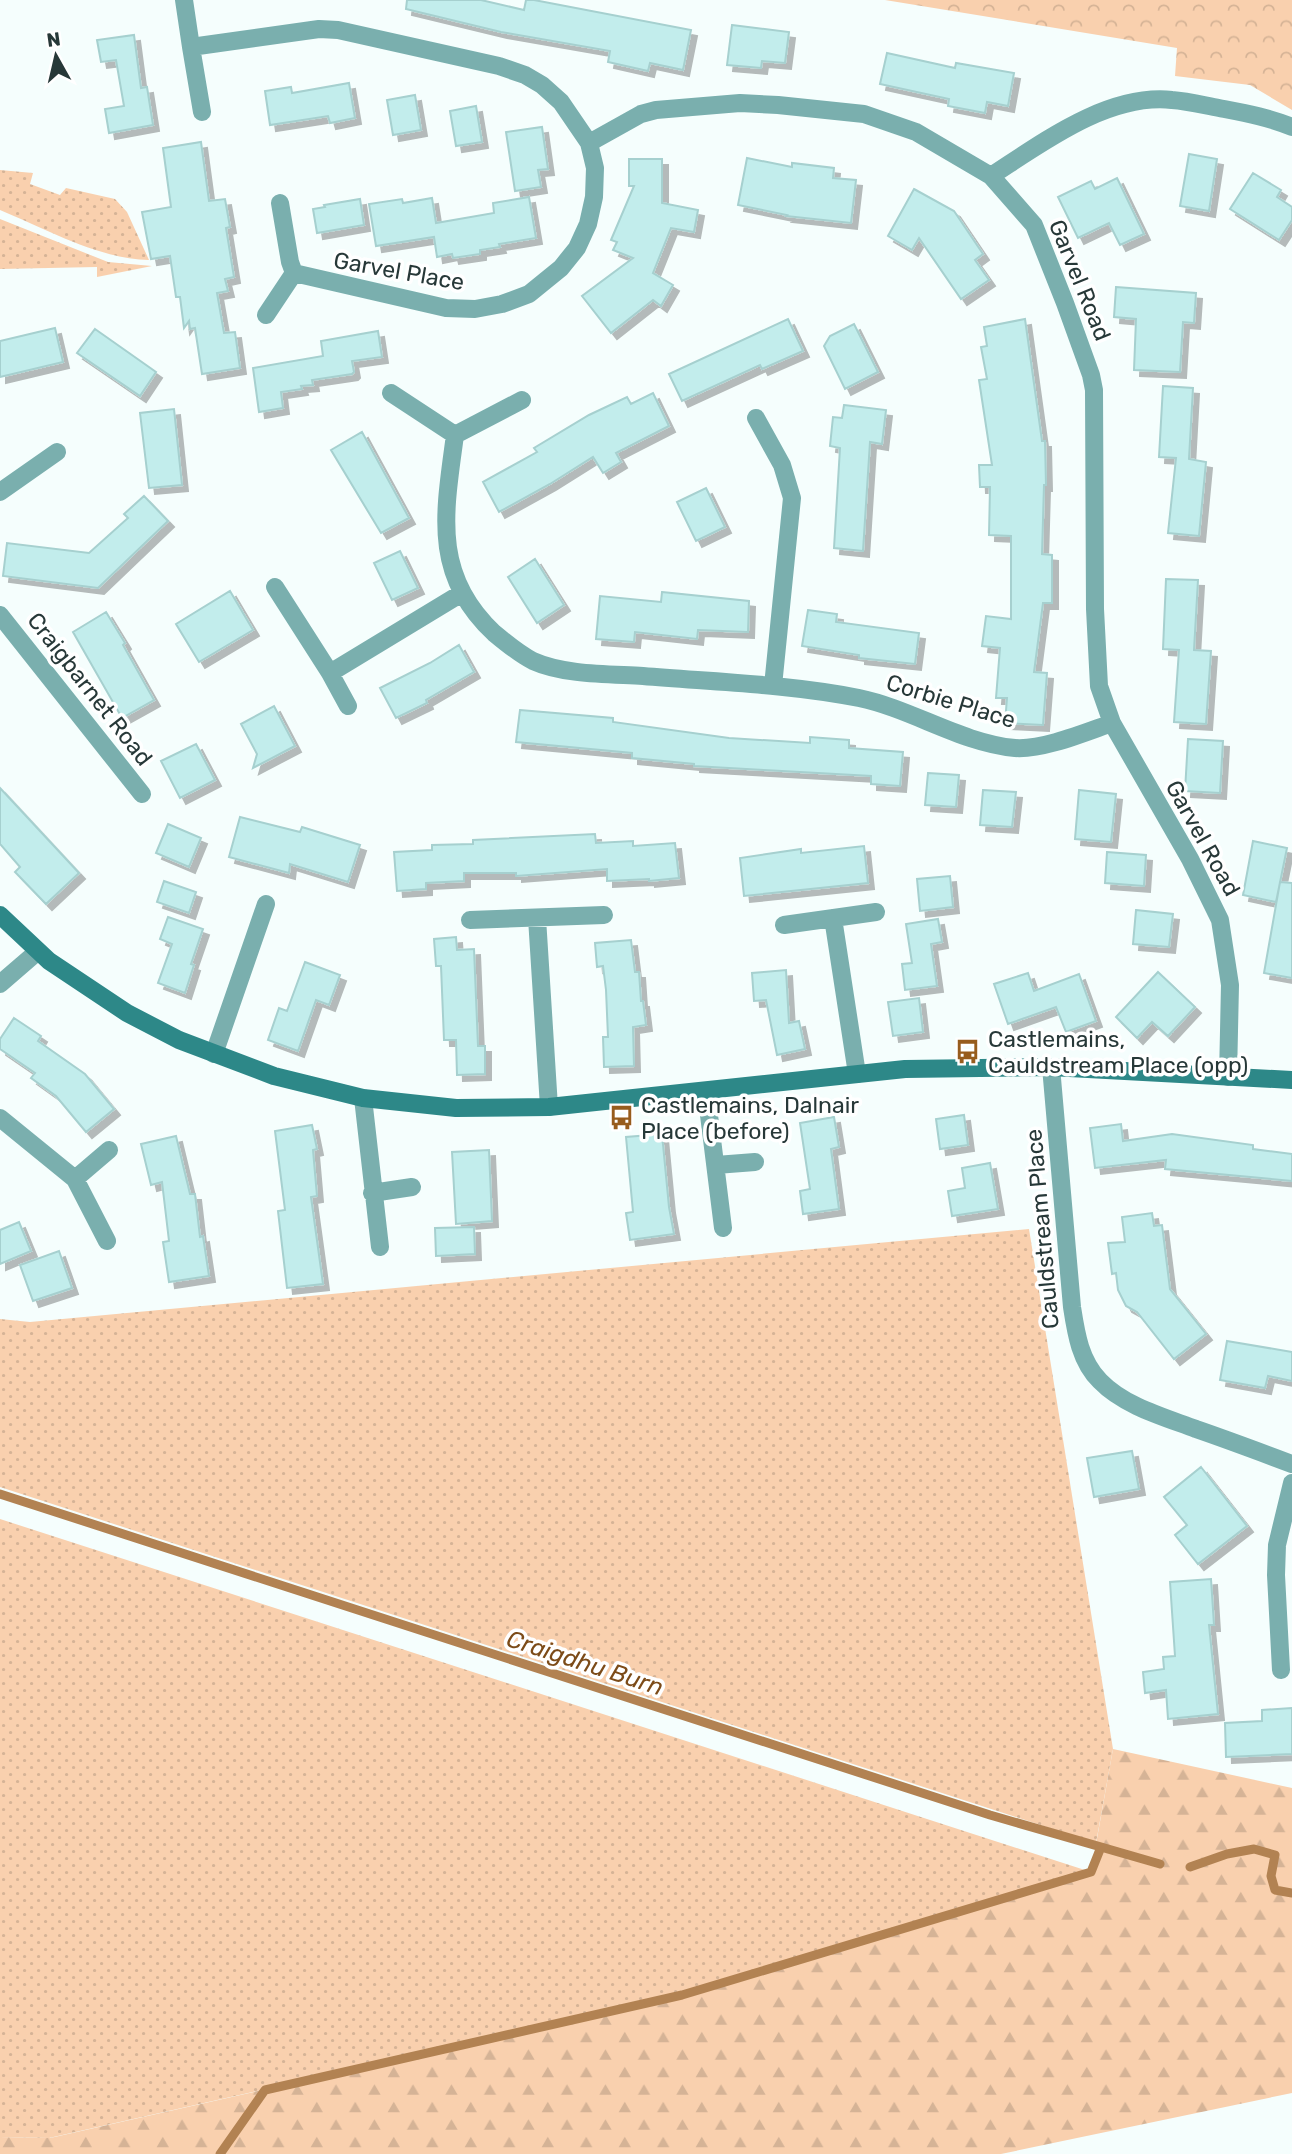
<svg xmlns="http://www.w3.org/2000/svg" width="1292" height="2154" viewBox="0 0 1292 2154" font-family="Rubik,sans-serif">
<defs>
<pattern id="grass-dots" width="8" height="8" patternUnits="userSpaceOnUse" patternTransform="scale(1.75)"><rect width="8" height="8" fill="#f9d0ae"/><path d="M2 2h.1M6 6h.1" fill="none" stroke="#d5b396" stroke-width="1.8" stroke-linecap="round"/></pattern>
<pattern id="forest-firs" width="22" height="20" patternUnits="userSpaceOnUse" patternTransform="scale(1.75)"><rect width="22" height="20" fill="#f9d0ae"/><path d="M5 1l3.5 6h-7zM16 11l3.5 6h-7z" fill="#d5b396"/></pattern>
<pattern id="park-crowns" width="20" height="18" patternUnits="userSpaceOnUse" patternTransform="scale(1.75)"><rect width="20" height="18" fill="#f9d0ae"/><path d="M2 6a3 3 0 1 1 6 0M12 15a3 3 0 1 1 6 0" fill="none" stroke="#d5b396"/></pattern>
<filter id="shadow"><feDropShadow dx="6" dy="6" stdDeviation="0" flood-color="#0004"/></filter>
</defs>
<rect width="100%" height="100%" fill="#f5fefd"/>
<path fill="url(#grass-dots)" d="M0 170 33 173 30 184 60 195 66 188 115 199 127 212 149 260C99 259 46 229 0 210Z
M0 219 108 262 152 266 97 277V267L0 269Z
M1029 1229 1113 1749 1096 1843 0 1487V1319L30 1322Z
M0 1519 1091 1872 682 1995 49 2138 0 2137Z"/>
<path fill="url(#forest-firs)" d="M1113 1749 1292 1788V2093L1001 2154H0V2137L50 2138 682 1995 1091 1872Z"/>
<path fill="url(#park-crowns)" d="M885 0H1292V110L1250 85 1175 76 1177 48Z"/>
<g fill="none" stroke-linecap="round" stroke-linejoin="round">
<path stroke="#b28252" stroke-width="9" d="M0 1494 990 1815 1160 1864
M1190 1867 1227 1854 1254 1849 1275 1855 1271 1876 1275 1890 1292 1893
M220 2154 265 2090 682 1995 1091 1872 1101 1847"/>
</g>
<path fill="#c2edec" stroke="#a6d0cf" stroke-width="2" filter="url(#shadow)" d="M407 0H481L524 10 526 0H534L691 30 683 70 650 63 648 71 608 62 610 51 501 32 406 9Z
M732 25 789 32 785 63 762 61 761 68 727 65Z
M134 35 141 88 147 87 153 125 109 133 105 109 124 106 116 60 101 62 97 40Z
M887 53 955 68 956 63 1014 73 1008 106 987 102 985 113 948 106 949 99 880 84Z
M349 83 355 118 330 123 328 116 270 125 265 91 291 87 292 93Z
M415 95 421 130 393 135 387 100Z
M476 106 482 142 456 146 450 111Z
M542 127 548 169 538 170 541 187 515 191 506 132Z
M201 142 209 201 225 199 230 227 226 228 234 277 225 279 228 291 217 293 224 333 235 332 240 368 202 374 195 328 190 329 189 321 184 328 180 297H176L170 256 151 259 142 212 171 207 163 148Z
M1189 154 1217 159 1209 211 1180 206Z
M747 158 792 167V163L834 168 833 178 856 180 851 223 786 216 787 215 738 205Z
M629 159H662V203L698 210 694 232 671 228 653 273 673 285 661 306 653 300 611 333 582 296 633 258 613 250 617 242 611 240 634 186H629Z
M1253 173 1281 190 1277 197 1292 207V220L1279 240 1230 209Z
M1117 178 1144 234 1120 245 1109 223 1078 238 1058 197 1091 181 1095 189Z
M914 189 954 211 983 254 975 260 989 280 961 299 919 238 912 250 888 236Z
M529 197 536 238 499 244 500 247 480 250V254L453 258 452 254 437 257 434 237 376 246 369 204 402 199 403 203 432 198 436 223 494 213 493 203Z
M360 199 364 225 317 233 313 209 325 207 324 205Z
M1116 287 1196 293 1194 323 1183 322 1180 372 1134 370 1136 319 1114 317Z
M788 319 803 351 762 369 760 365 682 401 669 374Z
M1025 319 1042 441H1045L1046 485H1044L1042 554 1052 555V603H1043L1034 672 1047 673 1043 725 1005 723 1007 698H996L1000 648 982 646 986 616 1011 619V536L989 535 990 487H980L979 465H992L979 380 987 379 981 347 987 346 984 327Z
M854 324 878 372 845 389 824 346 830 336Z
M55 328 63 362 0 377V341Z
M95 329 156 372 140 396 77 353Z
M378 331 382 357 352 361 354 372 352 374 312 380 313 385 301 386 302 389 281 392 283 408 259 412 253 368 323 356 321 341Z
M1163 386 1193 388 1189 459 1206 462 1199 536 1168 533 1176 458 1159 457Z
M653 393 669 426 616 453 621 462 603 473 593 457 550 484 499 512 483 482 537 452 534 448 589 415 627 397 631 404Z
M844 405 886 410 882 444 870 442 863 551 834 548 840 448 830 446 833 417 842 418Z
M174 409 182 485 149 488 140 413Z
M362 432 409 518 381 533 331 450Z
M706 488 725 527 696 541 677 502Z
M144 496 168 521 98 588 3 576 7 543 89 553 128 518 124 514Z
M400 551 418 588 392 600 374 563Z
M535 559 564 605 537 623 508 577Z
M1166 579 1198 580 1194 650 1211 651 1206 724 1174 722 1179 650 1163 649Z
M230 591 253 630 199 662 176 624Z
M662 592 749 601 748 632 698 630 697 639 635 632 634 642 596 639 600 596 661 602Z
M808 610 837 614 836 622 919 633 915 664 859 658V655L802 646Z
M106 612 125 643 123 645 154 700 122 718 73 632Z
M459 645 474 672 426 700 427 703 396 718 380 688 430 663Z
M274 706 295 746 253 768 257 754 241 724Z
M520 710 613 718V722L729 738 810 743V737L849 740V748L903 752 900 786 871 784V776L694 766V764L632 758V753L516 742Z
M1188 739 1223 741 1220 793 1185 791Z
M196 744 215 780 180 798 161 761Z
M928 773 959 775 956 807 925 805Z
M0 788 79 873 46 904 15 872 20 867 0 844Z
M983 790 1016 792 1012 827 980 825Z
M1079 790 1116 794 1111 842 1075 839Z
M240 817 300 832 302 827 360 845 348 882 290 864 289 873 229 857Z
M168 824 201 838 189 867 156 853Z
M595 834 596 843 633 841V846L675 843 679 878 649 881V879L607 881V869L516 876V873H464V881L426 883V889L397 891 394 852 432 850V845L473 844V840Z
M1253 841 1287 848 1276 902 1243 895Z
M864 846 868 883 744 896 740 858 801 849V853Z
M1107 852 1146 855 1144 886 1105 883Z
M950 876 953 907 920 911 917 879Z
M164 881 196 892 189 913 157 902Z
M1280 882 1292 883V978L1264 973Z
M1136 910 1173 914 1169 947 1133 944Z
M168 917 203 929 191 964 194 965 185 993 158 983 172 944 160 939Z
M938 919 942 942 931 944 937 986 905 990 902 964 912 963 906 924Z
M456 937 457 950 474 949 478 1046H485V1074L457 1075 456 1040H444L441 966H436L434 939Z
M631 940 635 972H639L641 1001H643L646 1025 633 1027 634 1066 604 1067 603 1037H608L606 990 603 966 597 967 595 943Z
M305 962 340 975 329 1005 316 1000 298 1051 268 1040 279 1008 287 1011Z
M786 970 789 1023 799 1021 805 1049 777 1055 766 1000 754 1001 752 973Z
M1158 972 1195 1007 1168 1036 1152 1022 1137 1038 1116 1017Z
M1028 973 1034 991 1079 974 1096 1021 1066 1032 1056 1007 1008 1024 994 984Z
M919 998 923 1032 893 1036 888 1002Z
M14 1018 41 1036 38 1041 85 1074 114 1109 86 1132 56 1096 31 1078 35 1073 0 1049V1039Z
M964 1115 968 1145 940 1149 936 1119Z
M834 1117 839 1147 831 1149 839 1209 803 1214 800 1191 810 1189 800 1123Z
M1121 1124 1123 1141 1172 1134 1253 1145V1149L1292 1154V1181L1165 1169 1166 1160 1095 1168 1090 1128Z
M312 1125 317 1149 313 1150 317 1196 311 1197 323 1284 287 1288 278 1211 285 1210 275 1131Z
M662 1134 669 1207 674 1234 630 1240 626 1213 633 1212 626 1137Z
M176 1136 190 1194H195L200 1237 203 1236 209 1276 169 1282 163 1242 169 1241 162 1182 151 1185 141 1144Z
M489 1150 492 1221 456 1224 452 1152Z
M990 1163 998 1209 952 1216 948 1191 965 1188 962 1168Z
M1152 1213 1154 1226 1162 1225 1170 1289 1206 1334 1174 1359 1137 1312 1126 1306 1118 1290 1116 1273 1112 1274 1108 1243 1125 1242 1122 1217Z
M19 1222 31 1251 0 1264V1230Z
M474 1227 475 1254 436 1256 435 1228Z
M59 1251 72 1288 33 1301 20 1265Z
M1227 1341 1292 1352V1381L1268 1376 1265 1388 1220 1380Z
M1132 1451 1139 1489 1094 1497 1087 1458Z
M1201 1467 1247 1526 1198 1564 1175 1535 1187 1525 1164 1497Z
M1211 1579 1214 1625H1209L1218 1714 1168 1719 1166 1690 1145 1693 1143 1672 1164 1669 1163 1657 1175 1656 1170 1582Z
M1292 1708V1754L1226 1757 1225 1723 1262 1721V1710Z"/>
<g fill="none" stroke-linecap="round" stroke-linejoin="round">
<path stroke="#7aafae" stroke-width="18" d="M184 0 191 47
M202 112 191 47 319 29 338 30 499 66 525 75 542 85 561 102 589 143 595 168 594 197 588 224 577 248 561 268 529 294 502 304 475 309 446 308 294 273 290 262 280 203
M589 143 641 114 656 110 740 103 778 105 864 114 916 132 991 176 1034 225 1065 303 1091 375 1094 390 1095 609 1099 686 1112 723 1190 859 1220 920 1230 985 1228 1077
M991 176C1042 143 1108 93 1172 100 1187 101 1203 105 1219 108 1245 113 1268 117 1292 127
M266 315 294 273
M391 393 455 435
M522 400 455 435C445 511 431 574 494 633 506 643 519 654 533 661 564 675 609 674 643 676 715 682 788 684 859 698 912 709 961 743 1015 748 1043 750 1086 732 1112 723
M756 418 782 465 792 498 773 686
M0 492 57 452
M275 587 330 673 348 706
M0 615 142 794
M330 673 462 593
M537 918 549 1107
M833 918 857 1074
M470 920 604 915
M784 925 876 912
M0 984 37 952
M214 1054 266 904
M1051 1067 1072 1307C1076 1333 1080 1361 1100 1381 1124 1406 1164 1417 1196 1429 1228 1440 1260 1452 1292 1464
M706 1091 723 1228
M363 1098 380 1247
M0 1118 75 1179 107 1241
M716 1165 755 1162
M75 1179 109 1150
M372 1193 412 1187
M1281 1670 1276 1575 1277 1545 1292 1483"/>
<path stroke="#2d8888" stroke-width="18" d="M0 915 49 961 127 1013 179 1040 274 1076 363 1098 456 1108 549 1107 905 1069 1051 1067 1292 1080"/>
</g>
<defs>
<symbol id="bus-bare" viewBox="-9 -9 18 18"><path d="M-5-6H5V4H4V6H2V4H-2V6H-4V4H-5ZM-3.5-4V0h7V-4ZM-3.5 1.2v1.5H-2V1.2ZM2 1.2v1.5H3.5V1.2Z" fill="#975c1d" stroke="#fff" stroke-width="2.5" paint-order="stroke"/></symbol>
</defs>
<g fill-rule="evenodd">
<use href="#bus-bare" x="950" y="1034" width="35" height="35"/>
<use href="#bus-bare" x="604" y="1100" width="35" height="35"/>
</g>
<g text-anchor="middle" stroke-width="7" stroke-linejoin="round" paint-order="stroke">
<g font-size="23" fill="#273838" stroke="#fff">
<text transform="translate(399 271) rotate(10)" y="8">Garvel Place</text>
<text transform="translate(1080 280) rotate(68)" y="8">Garvel Road</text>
<text transform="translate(90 689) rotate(52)" y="8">Craigbarnet Road</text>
<text transform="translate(951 701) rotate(17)" y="8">Corbie Place</text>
<text transform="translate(1203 838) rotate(61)" y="8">Garvel Road</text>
<text transform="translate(1042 1229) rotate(-95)" y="8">Cauldstream Place</text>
</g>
<g font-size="23" fill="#273838" stroke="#fff" text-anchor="start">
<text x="988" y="1047">Castlemains,<tspan x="988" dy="26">Cauldstream Place (opp)</tspan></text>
<text x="641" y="1113">Castlemains, Dalnair<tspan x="641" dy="26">Place (before)</tspan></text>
</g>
<g font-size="24" font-style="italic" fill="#7c4b18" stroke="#fff">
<text transform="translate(585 1663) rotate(18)" y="8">Craigdhu Burn</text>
</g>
</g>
<g transform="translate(56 56) rotate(352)" stroke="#ffffff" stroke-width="5" paint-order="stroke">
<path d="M0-5L12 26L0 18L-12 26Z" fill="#273838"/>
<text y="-10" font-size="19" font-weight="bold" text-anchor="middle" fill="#273838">N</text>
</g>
</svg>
